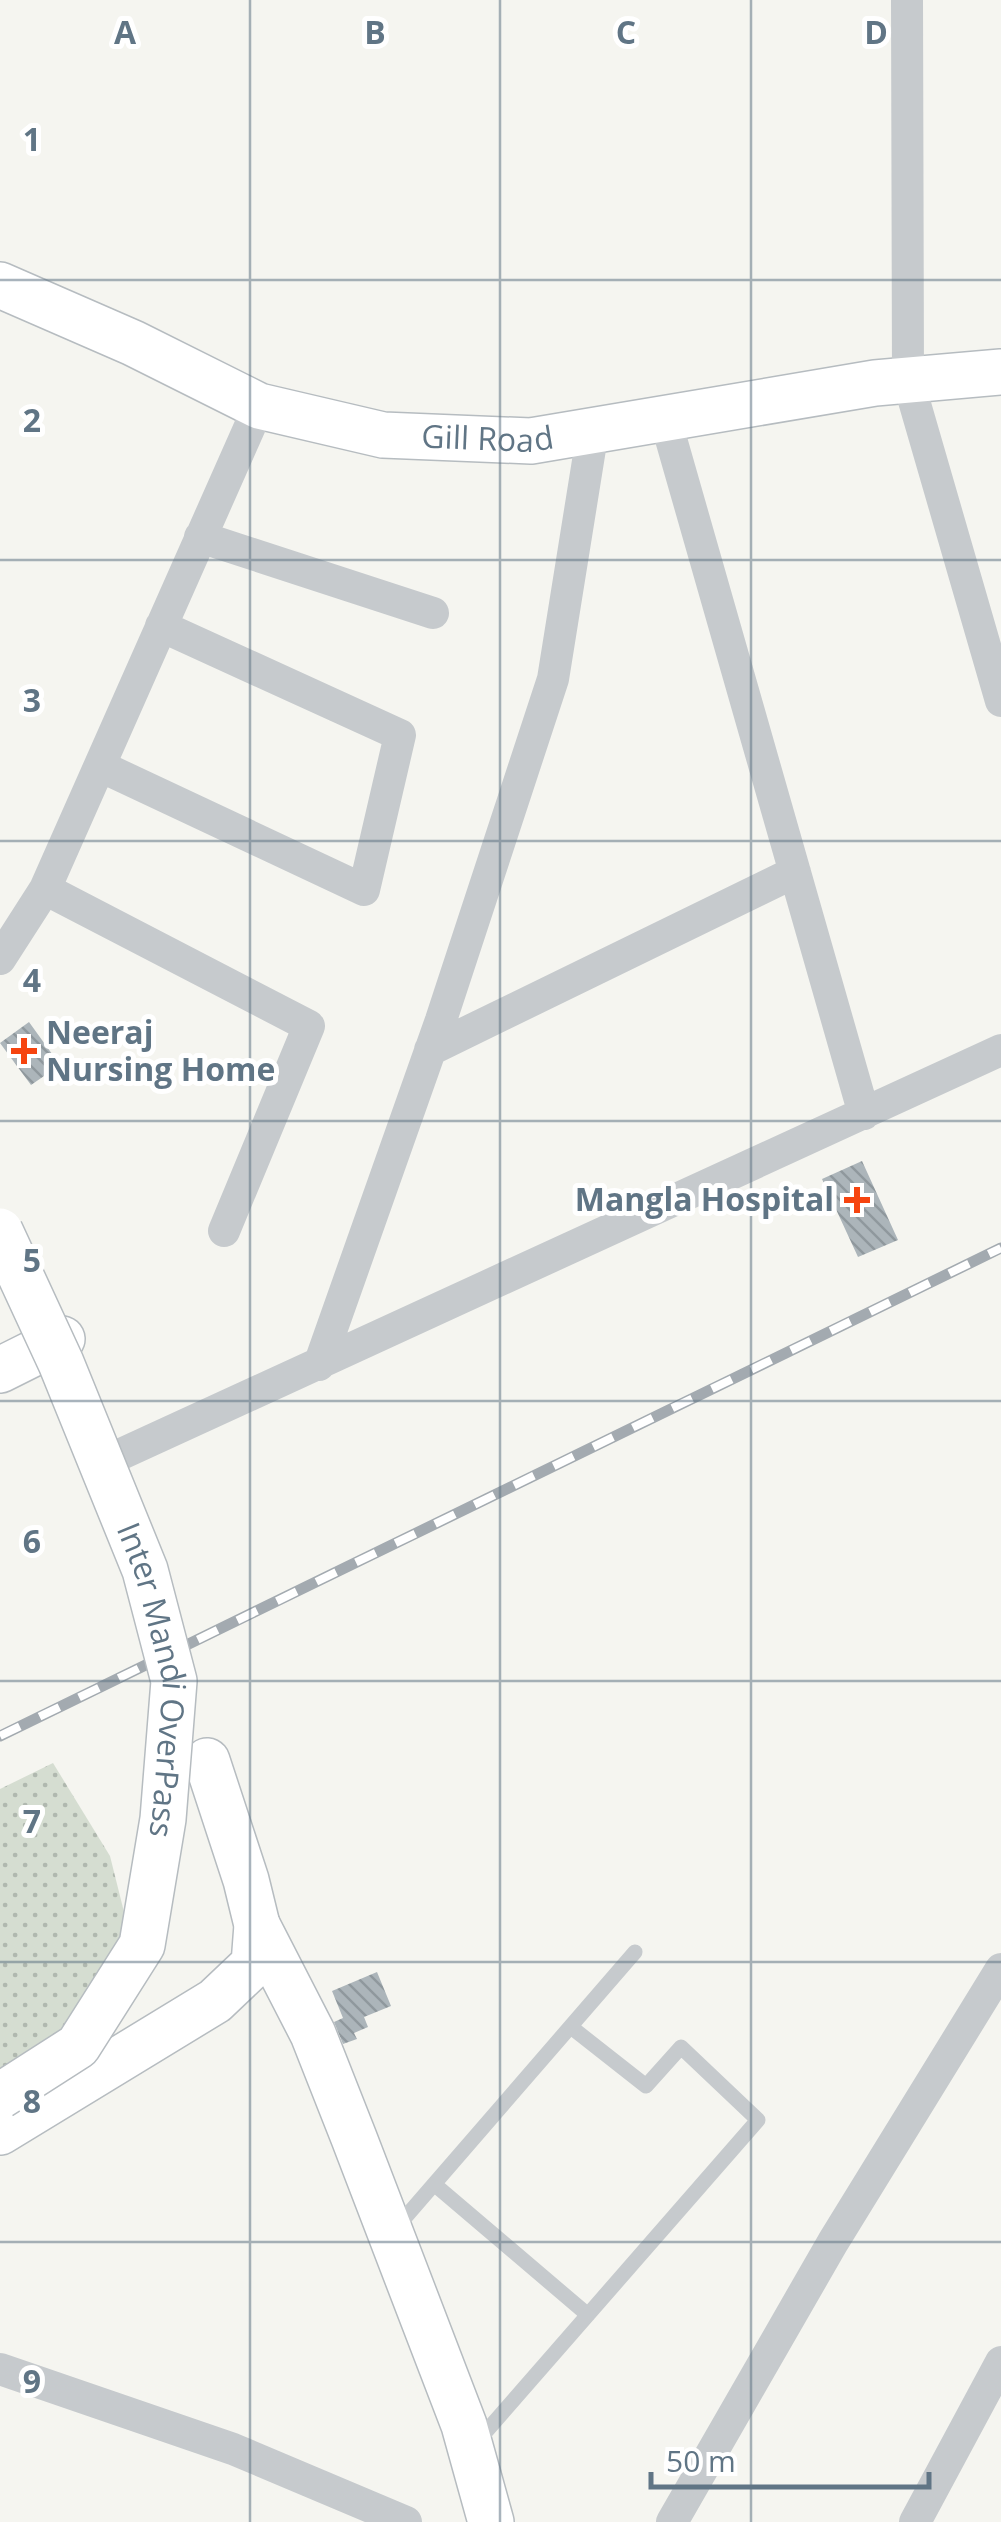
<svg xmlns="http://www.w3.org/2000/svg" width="1001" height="2522" viewBox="0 0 1001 2522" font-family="'Open Sans',sans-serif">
<defs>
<pattern id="park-dots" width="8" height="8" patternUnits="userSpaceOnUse" patternTransform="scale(2.5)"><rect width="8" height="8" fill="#d5ddd1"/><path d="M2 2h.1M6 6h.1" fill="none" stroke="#b0b8af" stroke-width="1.8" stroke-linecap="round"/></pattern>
<pattern id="building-back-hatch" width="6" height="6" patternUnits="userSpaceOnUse" patternTransform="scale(2.5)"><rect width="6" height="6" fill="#acb5ba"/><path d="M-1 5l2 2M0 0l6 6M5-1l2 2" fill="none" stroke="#8f989d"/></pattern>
</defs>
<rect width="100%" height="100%" fill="#f5f5f0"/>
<path fill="url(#park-dots)" d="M53 1763 110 1856 141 1980 0 2085V1789Z"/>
<path fill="url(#building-back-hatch)" d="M29 1022 60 1065 31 1085 0 1043Z
M862 1161 898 1240 858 1257 822 1179Z
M377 1972 391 2006 364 2017 368 2027 354 2033 357 2039 343 2044 334 2022 343 2018 332 1991Z"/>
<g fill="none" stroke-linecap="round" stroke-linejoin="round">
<defs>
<g id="secondary">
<path id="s1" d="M0 285 133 343 259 406 383 435 531 441 875 383 1001 372"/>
<path d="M0 1370 62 1339"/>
<path d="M257 1925 313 2034 354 2138 464 2425 491 2522"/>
<path d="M0 2132 215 2001 254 1964 257 1925 246 1880 207 1761"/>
</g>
</defs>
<use href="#secondary" stroke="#b6bcc0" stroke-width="48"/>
<path stroke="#c6cacd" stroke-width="15" d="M434 2184 588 2315
M396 2228 635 1952
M476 2443 758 2120 681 2047 646 2086 571 2027"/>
<path stroke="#c6cacd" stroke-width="32" d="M907 0 908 380 1001 701
M665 418 864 1114
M200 537 433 613
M100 766 364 890 400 735 161 626
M45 889 309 1026 224 1231
M0 959 45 889 259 406
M430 1050 795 872
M319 1365 441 1020 553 679 593 430
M106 1461 1001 1050
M0 2369 233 2449 406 2522
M672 2522 833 2242 1001 1969
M915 2522 1001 2362"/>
<use href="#secondary" stroke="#fff" stroke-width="45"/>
<defs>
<path id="rail" d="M0 1736 1001 1248"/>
</defs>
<use href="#rail" stroke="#a3aab0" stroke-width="11"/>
<use href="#rail" stroke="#fff" stroke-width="8" stroke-dasharray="22" stroke-linecap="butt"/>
<defs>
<g id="secondary-bridge">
<path id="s2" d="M0 1231 61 1363 145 1570 174 1681 163 1819 142 1945 78 2046 0 2096"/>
</g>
</defs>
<use href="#secondary-bridge" stroke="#b6bcc0" stroke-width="48" stroke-linecap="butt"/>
<use href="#secondary-bridge" stroke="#fff" stroke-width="45"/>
</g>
<path fill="none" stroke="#607585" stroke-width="2.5" stroke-opacity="0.55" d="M250 0V2522M500 0V2522M751 0V2522M0 280H1001M0 560H1001M0 841H1001M0 1121H1001M0 1401H1001M0 1681H1001M0 1962H1001M0 2242H1001"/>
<g fill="#f6440f" stroke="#fff" stroke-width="4">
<path d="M19 1036h10v10h10v10h-10v10h-10v-10h-10v-10h10z"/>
<path d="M852 1185h10v10h10v10h-10v10h-10v-10h-10v-10h10z"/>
</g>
<g text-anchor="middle" stroke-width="10" stroke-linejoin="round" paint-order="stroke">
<g font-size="32" fill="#607585" stroke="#fff">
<text dy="11" stroke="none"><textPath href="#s1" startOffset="518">Gill Road</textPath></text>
<text dy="11" stroke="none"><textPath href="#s2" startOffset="480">Inter Mandi OverPass</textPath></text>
</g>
<g font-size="32" font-weight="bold" fill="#607585" stroke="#fff" text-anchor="start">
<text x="46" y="1044">Neeraj<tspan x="46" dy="37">Nursing Home</tspan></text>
<text x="834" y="1211" text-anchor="end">Mangla Hospital</text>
</g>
</g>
<g font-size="32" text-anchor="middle" font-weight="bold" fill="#607585" stroke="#fff" stroke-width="10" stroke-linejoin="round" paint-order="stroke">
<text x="125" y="44">A</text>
<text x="375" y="44">B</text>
<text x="626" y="44">C</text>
<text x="876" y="44">D</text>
<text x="32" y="151">1</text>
<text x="32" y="432">2</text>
<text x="32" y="712">3</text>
<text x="32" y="992">4</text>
<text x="32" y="1272">5</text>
<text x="32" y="1553">6</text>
<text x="32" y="1833">7</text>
<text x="32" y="2113">8</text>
<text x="32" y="2393">9</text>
</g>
<path d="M651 2472v15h278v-15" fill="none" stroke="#607585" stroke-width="5"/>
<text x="666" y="2472" font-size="30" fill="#607585" stroke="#ffffff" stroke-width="8" paint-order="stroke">50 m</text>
</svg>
